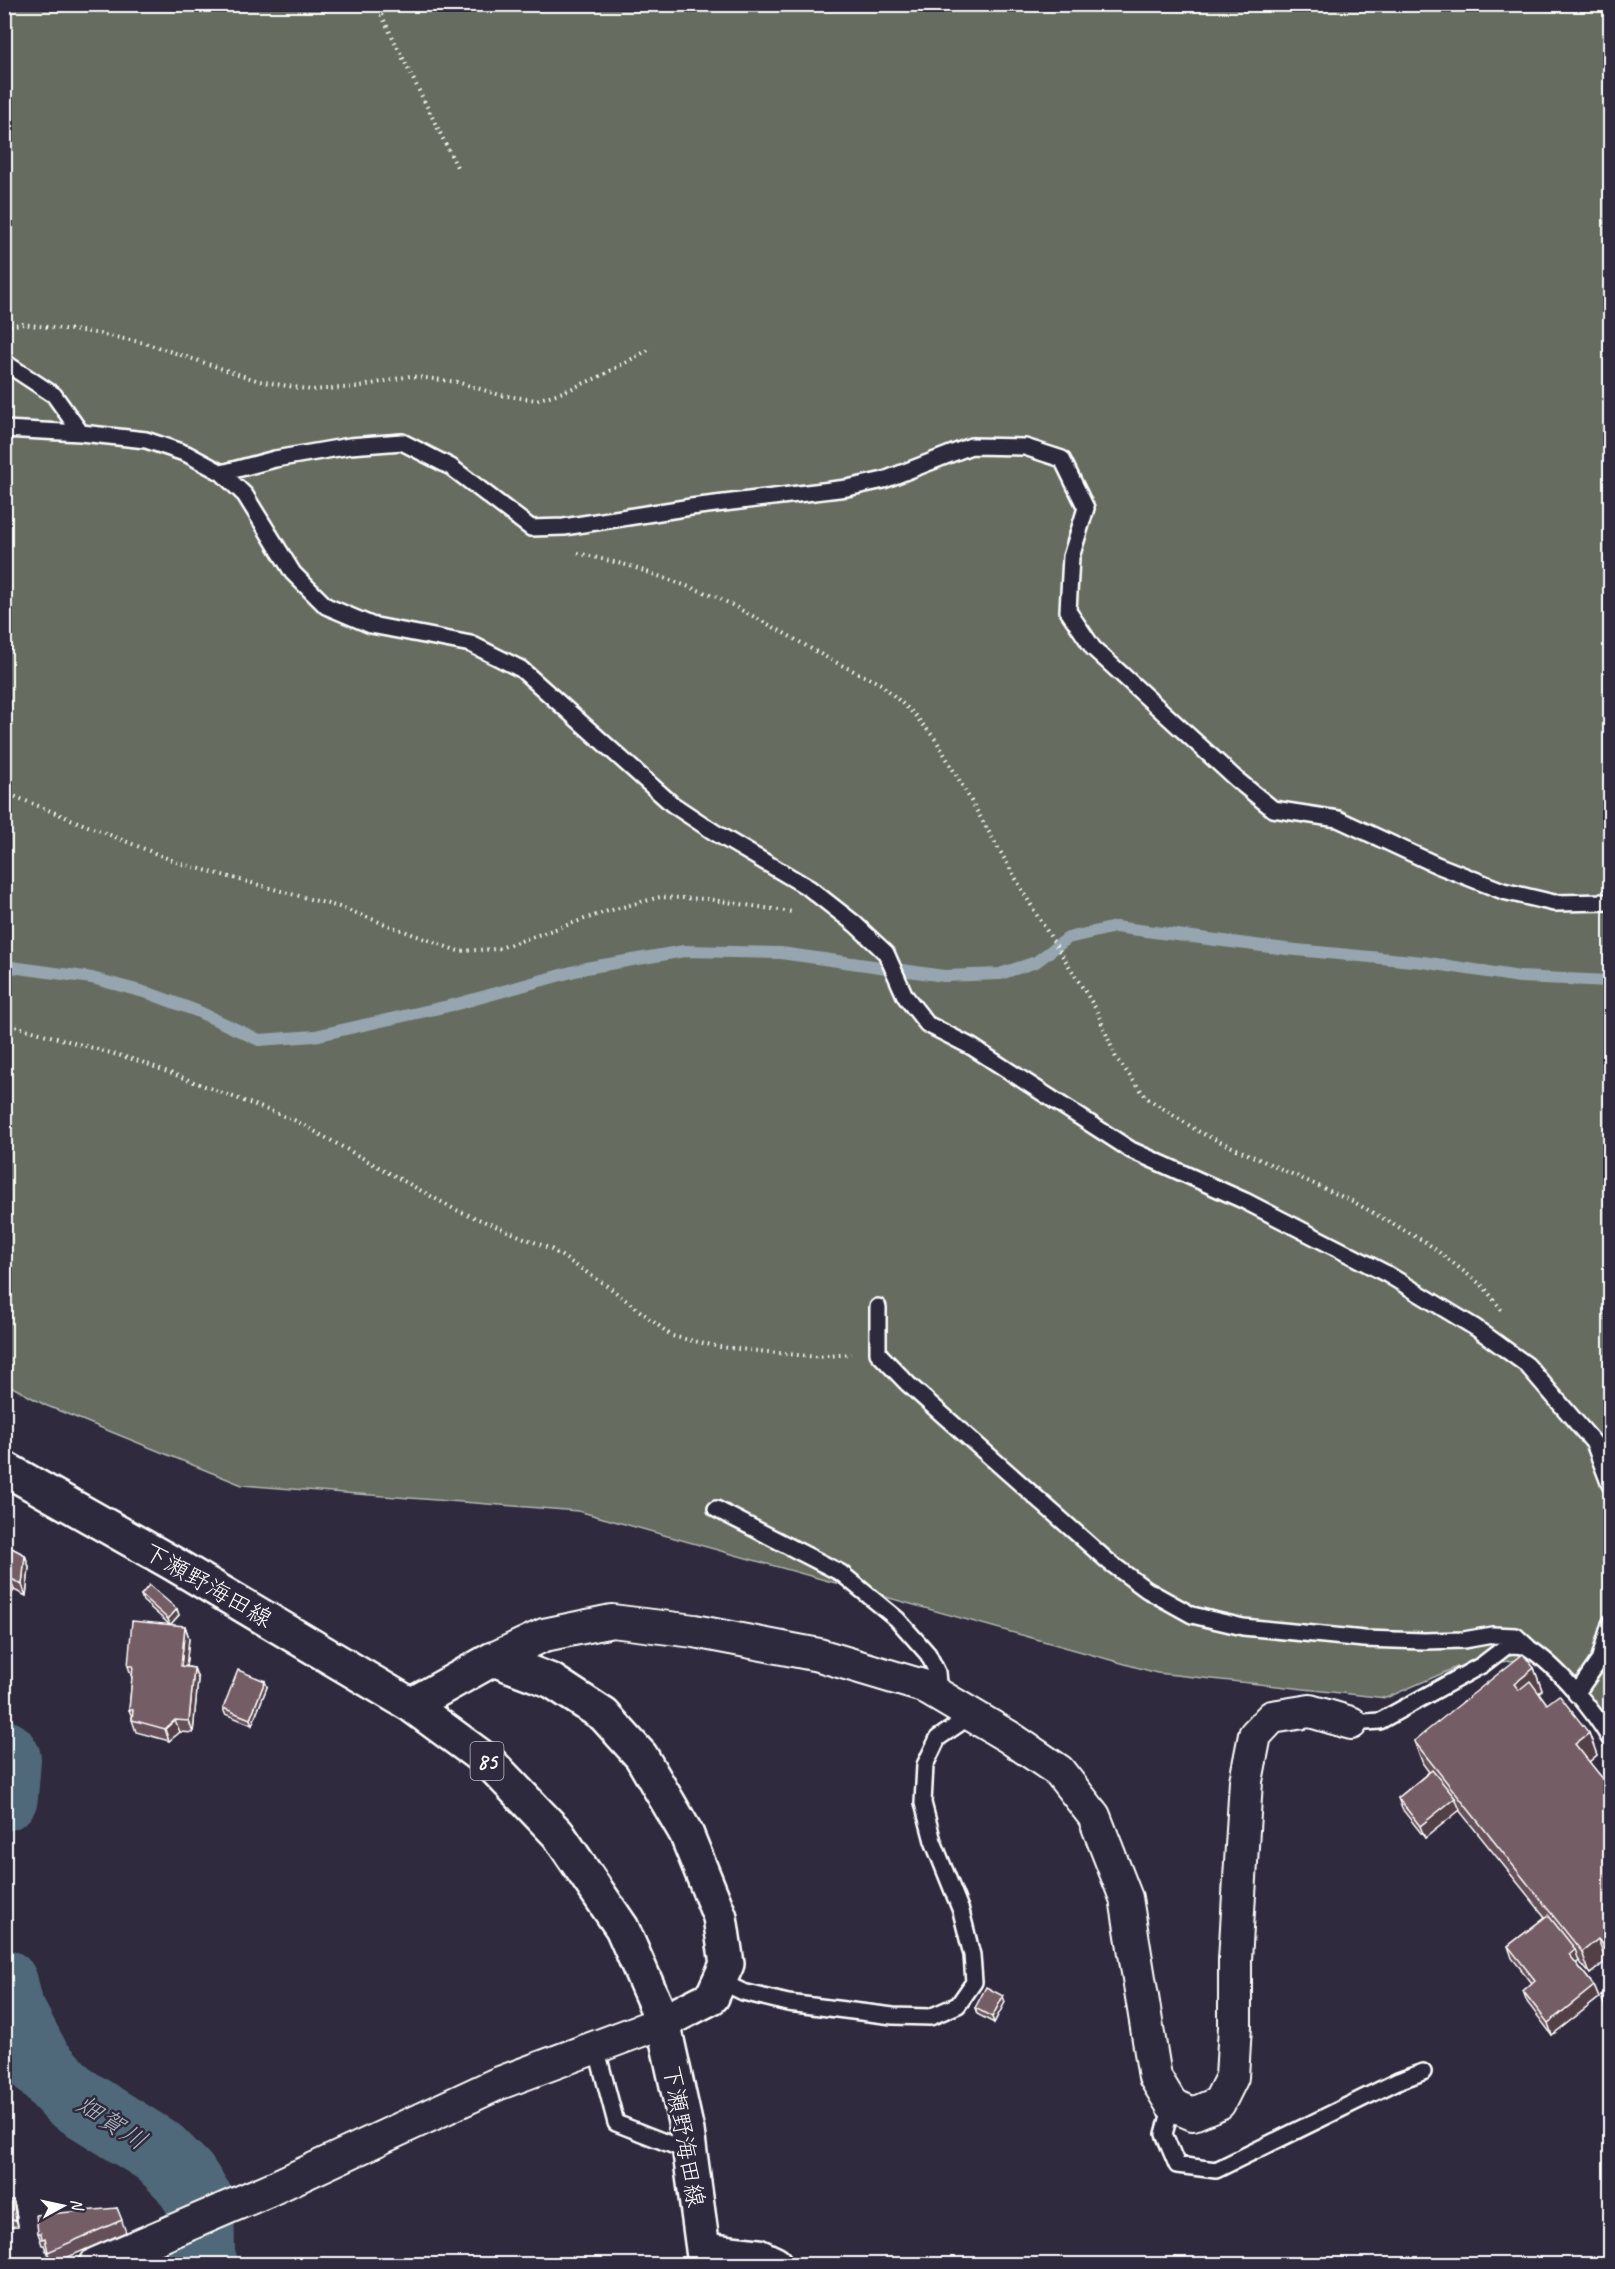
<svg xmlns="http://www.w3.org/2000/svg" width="1615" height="2269" viewBox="0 0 1615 2269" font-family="Caveat,'Klee One',sans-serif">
<rect width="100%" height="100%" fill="#2f2a3d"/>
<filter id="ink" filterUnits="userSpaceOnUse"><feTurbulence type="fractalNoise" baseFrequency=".0167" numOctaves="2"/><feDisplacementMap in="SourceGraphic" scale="12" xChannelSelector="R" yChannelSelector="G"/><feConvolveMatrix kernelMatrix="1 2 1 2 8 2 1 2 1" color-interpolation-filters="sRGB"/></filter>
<g filter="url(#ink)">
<path fill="#666d60" stroke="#b2b6b0" stroke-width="1.5" d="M4 5H1610V1741L1535 1658 1457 1667 1386 1698 1157 1673 578 1511 242 1485 45 1405 5 1383Z"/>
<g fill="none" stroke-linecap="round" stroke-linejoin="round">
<path stroke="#96a5af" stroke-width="12" d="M4 966 92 978 151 994 197 1011 259 1040 315 1036 457 1004 586 968 684 951 781 953 944 976 1000 974 1036 962 1068 938 1115 927 1286 949 1423 962 1520 977 1610 981"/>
<path stroke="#50697a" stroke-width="68" d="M4 1754 7 1759 4 1797
M4 1983 10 2009 38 2062 71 2097 159 2152 184 2177 200 2201 201 2255 204 2264"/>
<defs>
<path id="service" d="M4 362 54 395 81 433
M4 429 81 433 146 440 187 454 222 473 245 495 293 573 326 606 371 625 471 644 521 669 672 804 714 832 809 888 855 924 886 953 905 996 927 1024 972 1047 1131 1150 1245 1201 1387 1274 1476 1328 1527 1365 1594 1443 1610 1485
M222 473 275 459 350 446 402 442 451 467 531 528 564 527 691 507 847 488 884 480 971 446 1025 447 1062 459 1086 508 1071 557 1068 611 1093 648 1236 779 1273 809 1338 819 1437 865 1503 891 1554 903 1610 902
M878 1307V1353L908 1384 1109 1562 1147 1590 1192 1615 1243 1627 1364 1639 1424 1641 1464 1640 1492 1635 1516 1636 1528 1647
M716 1509 841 1573 897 1619 928 1654 937 1672 939 1695
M1576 1694 1599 1661 1610 1624
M1351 1723 1380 1721 1482 1665 1508 1645C1515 1645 1525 1645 1530 1649 1558 1667 1594 1711 1610 1739
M720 1981 743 1992 788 2003 893 2016 930 2017 958 2005 974 1982 972 1955 961 1911 933 1841 923 1803 925 1765 938 1738 972 1715
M596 2047 616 2123 690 2152
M1172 2105 1164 2134 1177 2165 1216 2170 1398 2081 1423 2072"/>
<path id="minor" d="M493 1659 544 1635 612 1621 694 1631 819 1655 923 1686 1009 1737 1059 1771 1094 1816 1126 1898 1155 2077 1172 2105 1193 2114 1219 2103 1232 2077 1235 2026V1960L1246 1781 1255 1735 1272 1717 1310 1711 1351 1723
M96 2264 271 2189 497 2084 663 2022"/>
<path id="primary" d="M4 1468 172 1563 411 1705 490 1763 558 1834 622 1928 663 2022 687 2131 705 2264
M411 1705 493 1659 552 1681 604 1715 641 1756 686 1833 720 1917 727 1964 712 1997 663 2022
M703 2250 758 2256 775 2264"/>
</defs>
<use href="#service" stroke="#fff" stroke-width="20"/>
<use href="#minor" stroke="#fff" stroke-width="36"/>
<use href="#primary" stroke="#fff" stroke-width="38"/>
<path stroke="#fff" stroke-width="4" stroke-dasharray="1.5 4.5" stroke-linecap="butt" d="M376 4 458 169
M4 326 22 324 89 332 145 343 259 381 311 390 357 387 410 376 457 382 500 395 536 400 563 392 599 377 652 348
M578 553 630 566 715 596 777 629 831 660 881 684 913 713 936 740 1035 912 1096 1009 1116 1058 1147 1098 1201 1133 1352 1201 1427 1243 1484 1287 1503 1312
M4 792 179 863 339 907 458 951 497 949 608 911 660 897 707 899 792 912
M4 1023 139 1061 294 1120 454 1209 551 1249 609 1287 672 1336 720 1347 817 1357 851 1354"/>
<use href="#service" stroke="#2f2a3d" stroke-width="15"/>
<use href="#minor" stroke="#2f2a3d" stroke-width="32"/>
<use href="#primary" stroke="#2f2a3d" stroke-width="33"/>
</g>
<path fill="#655058" stroke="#fff" stroke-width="1.5" d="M4 1544 25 1555 29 1567 26 1596 14 1590 6 1603 4 1602Z
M141 1595 177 1609 179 1615 170 1625 143 1601Z
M185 1626 189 1638 186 1667 194 1668 198 1679 193 1733 180 1732 169 1741 136 1732 132 1720V1717L129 1710 132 1678 128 1666Z
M1534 1668 1542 1690 1539 1693 1547 1704 1589 1733 1597 1755 1589 1762 1611 1789V1966L1606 1961 1590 1974 1579 1961 1576 1963 1594 1986 1599 1998 1552 2035 1527 2002 1523 1991 1532 1983 1512 1958 1508 1946 1545 1917 1459 1810 1425 1838 1402 1809 1398 1798 1429 1772 1423 1764 1414 1741Z
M267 1687 252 1725 225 1714 223 1708Z
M1611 1988V2017L1607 2013 1601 1996Z
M1005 2002 994 2023 977 2014 975 2008Z
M13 2200 15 2206 18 2226 4 2227V2202Z
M117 2208 126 2232 52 2264 47 2251H46L44 2245H42L38 2233Z"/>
<path fill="#524147" stroke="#fff" stroke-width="1.5" d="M25 1555 29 1567 26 1596 22 1585Z
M10 1578 14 1590 6 1603 4 1598V1587Z
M177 1609 179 1615 170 1625 168 1619Z
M185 1626 189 1638 185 1678 181 1666Z
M194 1668 198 1679 193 1733 189 1721Z
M1534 1668 1542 1690 1522 1706 1514 1684Z
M265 1681 267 1687 252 1725 250 1719Z
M175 1720 180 1732 169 1741 165 1729Z
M1589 1733 1597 1755 1583 1767 1575 1744Z
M1455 1798 1460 1810 1425 1838 1420 1826Z
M1598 1939 1606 1961 1590 1974 1582 1952Z
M1575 1949 1579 1961 1573 1966 1569 1954Z
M1594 1986 1599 1998 1552 2035 1548 2023Z
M1003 1996 1005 2002 994 2023 992 2017Z
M13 2200 15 2206 18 2226 16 2220Z"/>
<path fill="#755d66" stroke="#fff" stroke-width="1.5" d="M4 1544 25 1555 22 1585 10 1578 4 1587Z
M149 1585 177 1609 168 1619 141 1595Z
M132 1621 185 1626 181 1666 194 1668 189 1721 175 1720 165 1729 132 1720 133 1710H129L133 1666H128Z
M1523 1654 1534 1668 1514 1684 1519 1690 1530 1681 1547 1704 1559 1695 1589 1733 1575 1744 1611 1789V1954L1598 1939 1582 1952 1414 1741Z
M238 1670 265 1681 250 1719 223 1708Z
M1432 1770 1455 1798 1420 1826 1398 1798Z
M1548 1915 1575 1949 1569 1954 1594 1986 1548 2023 1523 1991 1535 1980 1508 1946Z
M986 1987 1003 1996 992 2017 975 2008Z
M1611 1988V2008L1601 1996Z
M13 2200 16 2220 4 2221V2202Z
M117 2208 122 2220 48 2252 45 2238 42 2239 41 2233H38L36 2215Z"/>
</g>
<g text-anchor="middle" stroke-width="5" stroke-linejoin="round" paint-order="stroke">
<rect fill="#2f2a3d" stroke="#c1bfc5" stroke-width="1.5" x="470.5" y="1742" width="33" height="38" rx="4.5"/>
<g font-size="22" font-weight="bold" fill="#fff">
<text x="487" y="1769">85</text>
</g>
<g font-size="24" fill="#fff" stroke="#2f2a3d">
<text transform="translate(208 1585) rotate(30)" y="8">下瀬野海田線</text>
<text transform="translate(684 2136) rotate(80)" y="8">下瀬野海田線</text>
</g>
<g font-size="26" font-style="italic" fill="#a8b4bc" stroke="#2f2a3d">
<text transform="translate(112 2122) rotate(33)" y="9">畑賀川</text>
</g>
</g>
<rect width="1615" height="2269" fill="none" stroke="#2f2a3d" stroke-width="24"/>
<rect x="12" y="12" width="1591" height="2245" fill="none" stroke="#fff" stroke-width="2" filter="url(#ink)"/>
<g transform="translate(63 2206) rotate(82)" stroke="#2f2a3d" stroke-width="4.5" paint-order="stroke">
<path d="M0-4.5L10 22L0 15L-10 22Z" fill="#ffffff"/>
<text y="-9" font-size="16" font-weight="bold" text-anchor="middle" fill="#ffffff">N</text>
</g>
</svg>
